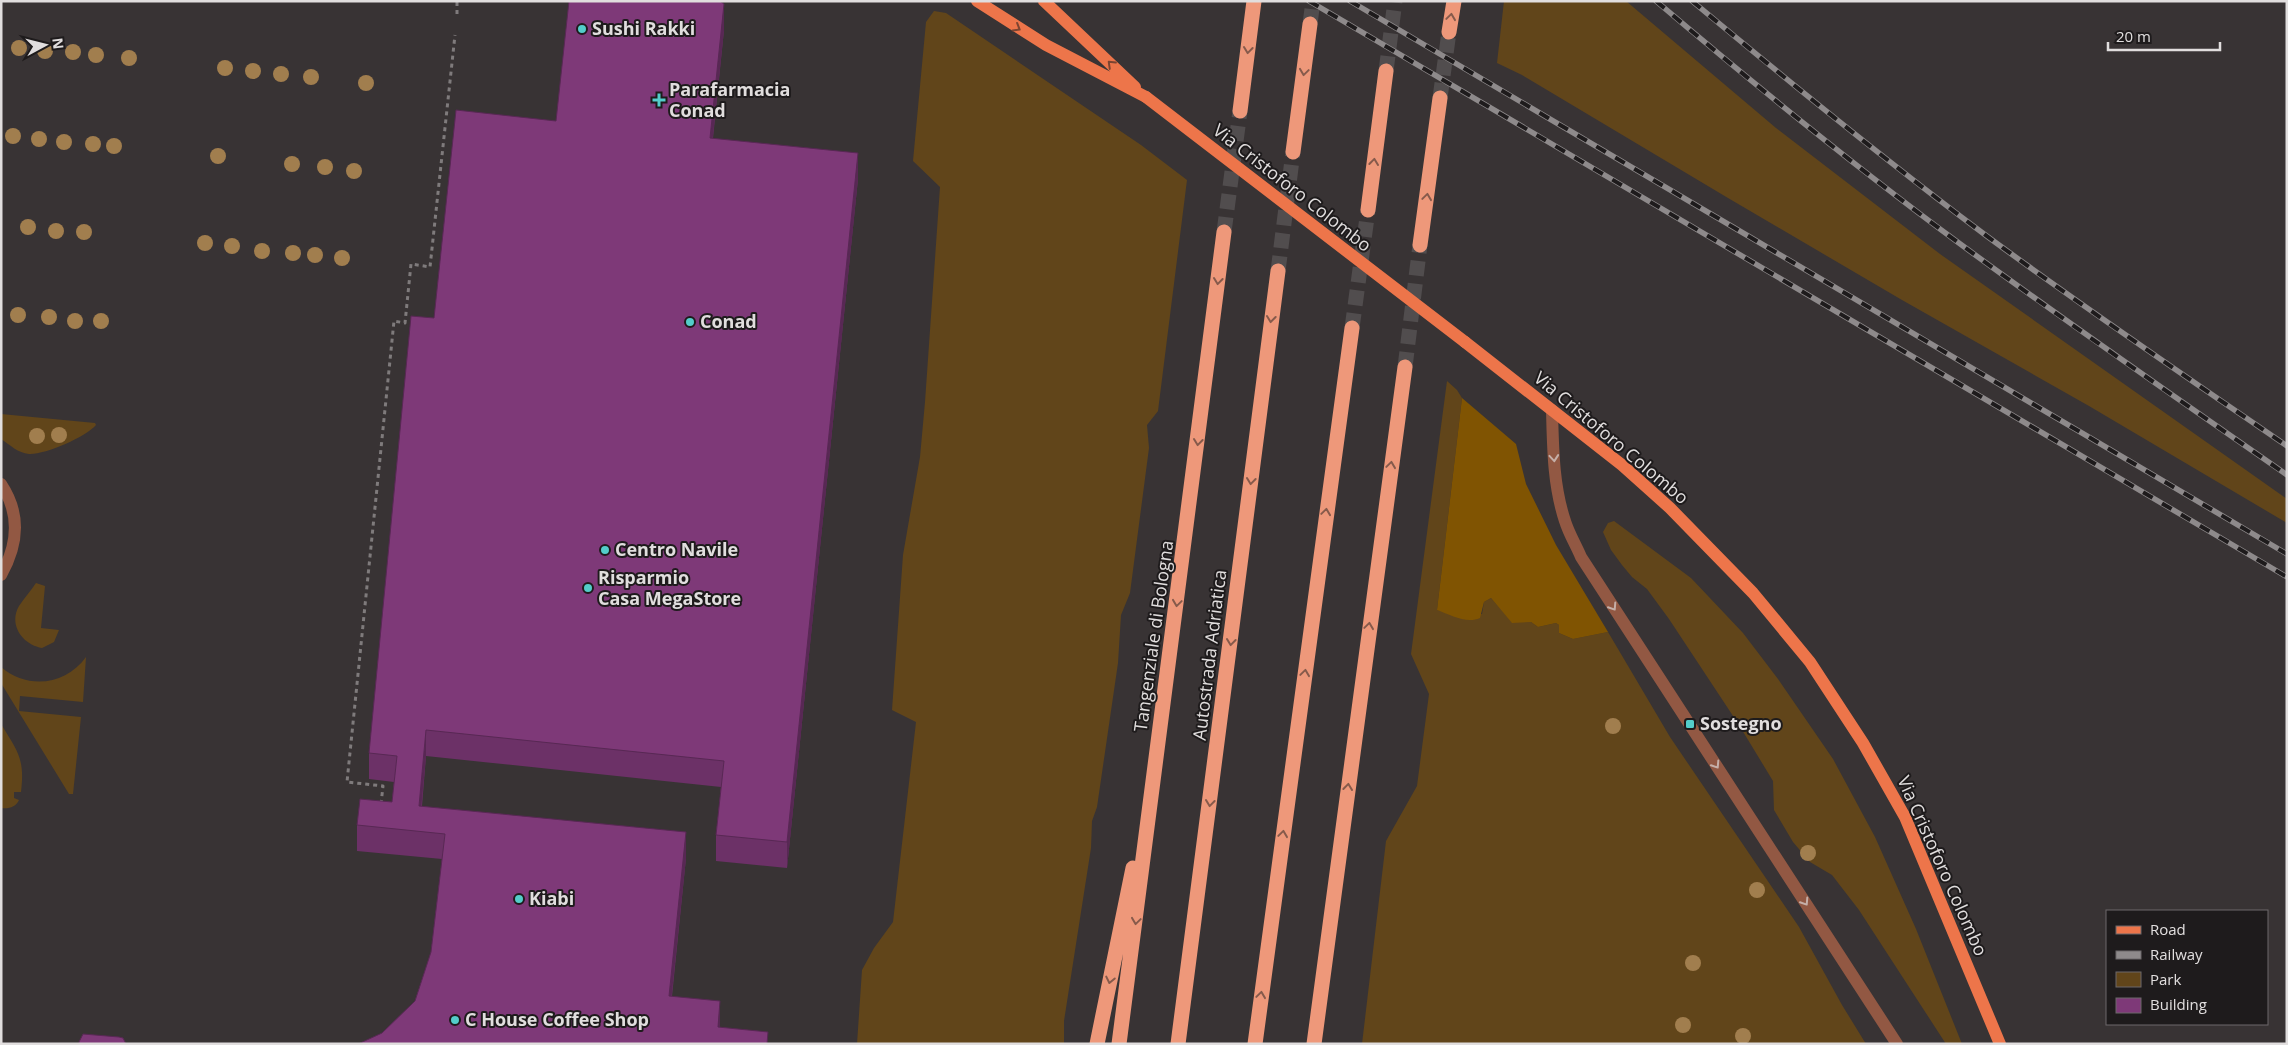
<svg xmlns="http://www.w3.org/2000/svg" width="2288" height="1045" viewBox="0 0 2288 1045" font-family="'Open Sans',sans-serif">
<rect width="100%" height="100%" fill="#383334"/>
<path fill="#61451a" d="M1504 1H1626L1776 128 1940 254 2287 499V523L2089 406 1902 300 1728 198 1522 75 1497 63Z
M934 11 946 13 1141 145 1187 180 1158 411 1147 425 1149 448 1130 593 1121 615 1118 663 1097 807 1092 821 1091 848 1064 1021V1044H857L862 970 874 948 893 922 916 722 892 710 903 555 920 457 925 402 940 187 913 161 926 22Z
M1447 381 1457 390 1462 398 1437 610 1482 614 1484 602 1491 598 1512 622H1531L1538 627 1556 623 1559 625V633L1573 639 1608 632 1670 737 1799 927 1842 1005 1866 1044H1362L1386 841 1417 786 1429 694 1411 654Z
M1 414 95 423 96 425C86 437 44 455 29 454 18 453 10 445 1 439Z
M1614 521 1691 578 1743 633 1778 679 1833 759 1875 837 1916 929 1962 1044H1946L1859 910 1832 875 1810 862 1793 842 1774 810 1773 781 1739 725 1669 619 1647 589 1632 577 1622 565 1611 550 1603 532 1608 523Z
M36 583 45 586 41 628 59 630 54 642 42 648C23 645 8 625 19 606 24 598 31 591 36 583Z
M86 657 83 702 20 696 19 711 81 717 73 794H69L1 683V667C28 690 66 685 86 657Z
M1 724C18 752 25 759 21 792H14V798L19 800C16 807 9 809 1 808Z"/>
<path fill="#805402" d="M1462 398 1516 444 1526 484 1556 545 1608 632 1573 639 1559 633V625L1556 623 1538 627 1531 622 1512 623 1491 598 1484 602 1480 618C1466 624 1451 615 1437 610Z"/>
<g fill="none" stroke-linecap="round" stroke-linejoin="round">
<path stroke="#514d4e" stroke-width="15" stroke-dasharray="15 8" stroke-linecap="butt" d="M1310 24 1313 1
M1386 71 1395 1
M1440 98 1449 32
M1224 232 1240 111
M1278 271 1293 152
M1352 328 1368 210
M1405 367 1420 245"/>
<path stroke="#7f7b7c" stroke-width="3" stroke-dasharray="4 4" stroke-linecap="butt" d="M457 14V1
M381 804 383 786 347 782 394 321 405 323 411 264 430 267 455 35"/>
<path stroke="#925843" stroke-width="12" d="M1552 410C1553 447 1553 485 1565 521 1569 534 1576 545 1581 557L1897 1044
M1 484C21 514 18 545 1 575"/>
<path stroke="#ed754a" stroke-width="12" d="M977 1 1046 45 1146 97
M1044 1 1135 87
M1465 342 1622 465 1670 508 1753 593 1810 662 1863 743 1905 817 2000 1044"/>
<path stroke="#ee987a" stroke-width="15" d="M1449 32 1454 1
M1240 111 1254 1
M1293 152 1310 24
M1368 210 1386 71
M1420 245 1440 98
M1097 1044 1133 868
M1119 1044 1224 232
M1178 1044 1278 271
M1255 1044 1352 328
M1314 1044 1405 367"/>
<defs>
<path id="rail" d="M1309 1 2287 577
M1350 1 2287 554
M1656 1C1756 86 1857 168 1963 246 2069 324 2178 399 2287 475
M1692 1C1788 81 1884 159 1984 234 2083 307 2185 376 2287 446"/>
</defs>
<use href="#rail" stroke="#8e8a8b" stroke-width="5.5"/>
<use href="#rail" stroke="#1e1b1c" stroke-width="4" stroke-dasharray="11" stroke-linecap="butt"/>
<path stroke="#ed754a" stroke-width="12" d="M1146 97 1465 342"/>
</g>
<g fill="#a17e4e">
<circle cx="19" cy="48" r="8"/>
<circle cx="45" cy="51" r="8"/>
<circle cx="73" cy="52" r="8"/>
<circle cx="96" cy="55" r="8"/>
<circle cx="129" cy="58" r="8"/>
<circle cx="225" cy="68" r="8"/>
<circle cx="253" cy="71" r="8"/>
<circle cx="281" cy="74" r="8"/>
<circle cx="311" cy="77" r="8"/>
<circle cx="366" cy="83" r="8"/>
<circle cx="13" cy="136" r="8"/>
<circle cx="39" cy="139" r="8"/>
<circle cx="64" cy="142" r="8"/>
<circle cx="93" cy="144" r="8"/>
<circle cx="114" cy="146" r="8"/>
<circle cx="218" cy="156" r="8"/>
<circle cx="292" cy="164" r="8"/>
<circle cx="325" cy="167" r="8"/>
<circle cx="354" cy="171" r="8"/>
<circle cx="28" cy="227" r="8"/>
<circle cx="56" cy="231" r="8"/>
<circle cx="84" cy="232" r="8"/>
<circle cx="205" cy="243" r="8"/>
<circle cx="232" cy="246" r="8"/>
<circle cx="262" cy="251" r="8"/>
<circle cx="293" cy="253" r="8"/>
<circle cx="315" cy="255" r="8"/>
<circle cx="342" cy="258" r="8"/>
<circle cx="18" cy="315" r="8"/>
<circle cx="49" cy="317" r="8"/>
<circle cx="75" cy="321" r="8"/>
<circle cx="101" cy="321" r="8"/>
<circle cx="59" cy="435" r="8"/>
<circle cx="37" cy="436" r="8"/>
<circle cx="1613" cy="726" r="8"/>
<circle cx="1808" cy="853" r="8"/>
<circle cx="1757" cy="890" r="8"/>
<circle cx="1693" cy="963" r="8"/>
<circle cx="1683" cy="1025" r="8"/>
<circle cx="1743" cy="1036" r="8"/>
</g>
<path fill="#6c3167" d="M724 30 713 138 858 179 787 868 716 861V835L721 787 426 756 422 806 686 858 672 996 720 1028 768 1044 382 1033 415 1001 431 952 442 859 357 851V825L392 802 394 782 369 779V753L434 318 556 121Z"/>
<path fill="#582854" d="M724 4V30L710 164V138Z
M858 153V179L787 868V842Z
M426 730V756L419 831V806Z
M686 832V858L669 1021V996Z
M720 1001V1027L719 1044 718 1027Z"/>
<path fill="#7e3978" stroke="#582854" d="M569 1H720L724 4 710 138 858 153 787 842 716 835 724 761 426 730 419 806 686 832 669 996 720 1001 718 1027 768 1032 767 1044H358L382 1033 415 1001 431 952 445 834 357 825 360 799 392 802 397 756 369 753 411 316 434 318 456 110 556 121Z
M83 1034 119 1037 123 1038 126 1044H79V1042Z"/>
<defs><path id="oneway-chevron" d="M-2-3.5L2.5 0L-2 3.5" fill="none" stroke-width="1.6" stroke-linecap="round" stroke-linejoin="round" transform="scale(1.25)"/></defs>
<g stroke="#865a4b">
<use href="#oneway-chevron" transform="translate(1451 17) rotate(-82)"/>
<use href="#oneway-chevron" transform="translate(1248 50) rotate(97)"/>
<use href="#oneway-chevron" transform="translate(1304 72) rotate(98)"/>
<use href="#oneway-chevron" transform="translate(1374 162) rotate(-83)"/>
<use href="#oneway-chevron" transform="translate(1427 197) rotate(-82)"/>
<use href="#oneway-chevron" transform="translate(1218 281) rotate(97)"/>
<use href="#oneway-chevron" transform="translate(1271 319) rotate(97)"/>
<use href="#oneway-chevron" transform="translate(1198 442) rotate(97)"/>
<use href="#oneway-chevron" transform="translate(1391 465) rotate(-82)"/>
<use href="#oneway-chevron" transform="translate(1251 481) rotate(97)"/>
<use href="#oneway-chevron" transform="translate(1326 512) rotate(-82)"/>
<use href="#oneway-chevron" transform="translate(1177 603) rotate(98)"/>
<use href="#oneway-chevron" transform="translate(1369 626) rotate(-82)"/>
<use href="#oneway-chevron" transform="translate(1231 642) rotate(97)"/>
<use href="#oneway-chevron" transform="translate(1305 673) rotate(-82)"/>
<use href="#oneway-chevron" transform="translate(1348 787) rotate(-83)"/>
<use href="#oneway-chevron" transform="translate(1210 803) rotate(97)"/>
<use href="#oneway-chevron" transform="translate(1283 834) rotate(-82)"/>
<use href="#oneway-chevron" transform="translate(1136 921) rotate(98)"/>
<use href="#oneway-chevron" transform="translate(1110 980) rotate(102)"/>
<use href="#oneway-chevron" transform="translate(1261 995) rotate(-82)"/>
</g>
<g stroke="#7b4431">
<use href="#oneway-chevron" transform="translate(1017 28) rotate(31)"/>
<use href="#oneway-chevron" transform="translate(1111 64) rotate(-136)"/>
</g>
<g stroke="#c5afa8">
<use href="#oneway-chevron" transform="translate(1554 458) rotate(85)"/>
<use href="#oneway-chevron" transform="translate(1613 607) rotate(57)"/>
<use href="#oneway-chevron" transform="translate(1716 765) rotate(57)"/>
<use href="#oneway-chevron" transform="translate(1805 902) rotate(57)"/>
</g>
<g fill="#53cdca" stroke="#1e1b1c" stroke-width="2">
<circle cx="582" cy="29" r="5"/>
<path d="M656.5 92.5h5v5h5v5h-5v5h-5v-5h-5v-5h5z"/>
<circle cx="690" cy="322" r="5"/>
<circle cx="605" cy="550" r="5"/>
<circle cx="588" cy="588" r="5"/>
<rect x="1685" y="719" width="10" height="10" rx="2.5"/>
<circle cx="519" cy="899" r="5"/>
<circle cx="455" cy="1020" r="5"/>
</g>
<g text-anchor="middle" stroke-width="4" stroke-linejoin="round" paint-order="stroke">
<g font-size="18" font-weight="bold" fill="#e1dede" stroke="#1e1b1c" text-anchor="start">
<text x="592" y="35">Sushi Rakki</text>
<text x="669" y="96">Parafarmacia<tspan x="669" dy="21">Conad</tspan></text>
<text x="700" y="328">Conad</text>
<text x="615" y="556">Centro Navile</text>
<text x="598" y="584">Risparmio<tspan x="598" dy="21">Casa MegaStore</tspan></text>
<text x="1700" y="730">Sostegno</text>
<text x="529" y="905">Kiabi</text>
<text x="465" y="1026">C House Coffee Shop</text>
</g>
<g font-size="18" fill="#e1dede" stroke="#1e1b1c">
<text transform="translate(1292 188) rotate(38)" y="6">Via Cristoforo Colombo</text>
<text transform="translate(1611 438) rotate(40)" y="6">Via Cristoforo Colombo</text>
<text transform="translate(1154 636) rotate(-82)" y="6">Tangenziale di Bologna</text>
<text transform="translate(1210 655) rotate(-83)" y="6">Autostrada Adriatica</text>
<text transform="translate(1942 866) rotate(66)" y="6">Via Cristoforo Colombo</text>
</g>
</g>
<rect width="2288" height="1045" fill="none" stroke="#e1dede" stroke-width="5"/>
<rect x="2106" y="910" width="162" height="115" fill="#1e1b1c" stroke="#6c696a"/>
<rect x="2116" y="926" width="25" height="8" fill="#ed754a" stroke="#6c696a"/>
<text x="2150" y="935" font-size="15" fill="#e1dede">Road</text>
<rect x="2116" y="951" width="25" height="8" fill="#8e8a8b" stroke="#6c696a"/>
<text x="2150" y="960" font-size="15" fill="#e1dede">Railway</text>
<rect x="2116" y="972" width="25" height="15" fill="#61451a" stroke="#6c696a"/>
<text x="2150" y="985" font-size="15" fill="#e1dede">Park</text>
<rect x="2116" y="998" width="25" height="15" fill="#7e3978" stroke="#6c696a"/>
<text x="2150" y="1010" font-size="15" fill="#e1dede">Building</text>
<g transform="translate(45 45) rotate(83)" stroke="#1e1b1c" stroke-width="4" paint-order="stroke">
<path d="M0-4L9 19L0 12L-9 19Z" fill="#e1dede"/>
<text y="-8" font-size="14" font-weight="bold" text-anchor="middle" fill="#e1dede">N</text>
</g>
<path d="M2108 42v8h112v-8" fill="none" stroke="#e1dede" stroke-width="2.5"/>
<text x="2116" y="42" font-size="15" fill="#e1dede" stroke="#1e1b1c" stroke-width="4" paint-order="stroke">20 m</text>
</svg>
